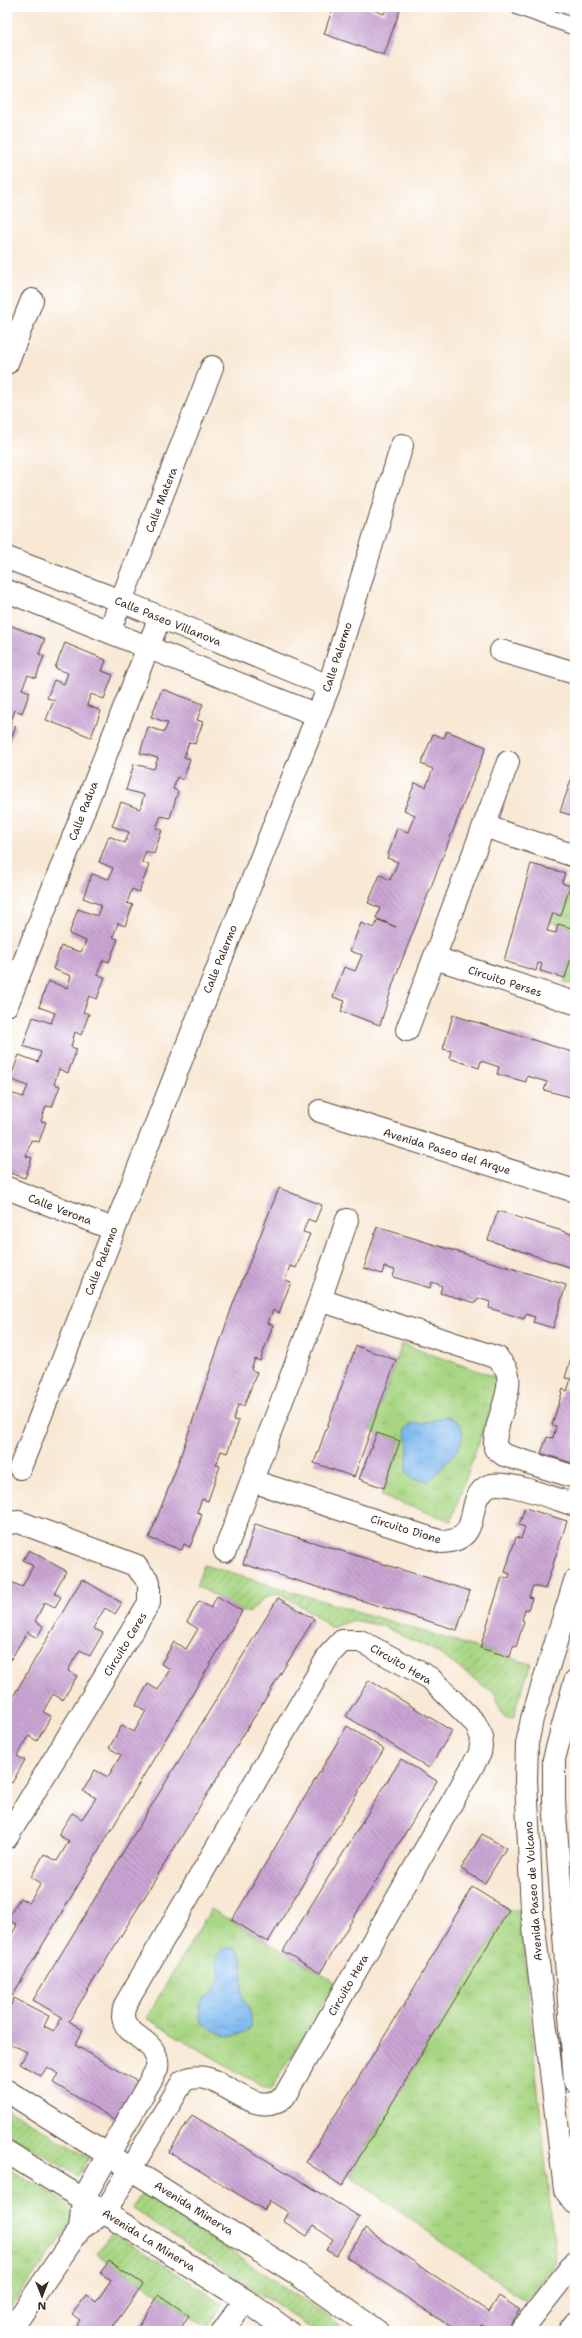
<svg xmlns="http://www.w3.org/2000/svg" width="582" height="2338" viewBox="0 0 582 2338" font-family="'Shantell Sans',sans-serif">
<defs>
<pattern id="grass-tufts" width="24" height="20" patternUnits="userSpaceOnUse"><rect width="24" height="20" fill="#a7d582"/><path d="M3 7l-1-3M5 7V3M7 7l1-3M15 17l-1-3M17 17v-4M19 17l1-3" fill="none" stroke="#91b770"/></pattern>
<pattern id="garden-furrows" width="10" height="10" patternUnits="userSpaceOnUse"><rect width="10" height="10" fill="#a7d582"/><path d="M-1 1l2-2M0 10L10 0M9 11l2-2" fill="none" stroke="#91b770"/></pattern>
<pattern id="water-ripples" width="26" height="14" patternUnits="userSpaceOnUse"><rect width="26" height="14" fill="#7fb9f0"/><path d="M2 4q2-2 4 0t4 0M15 11q2-2 4 0t4 0" fill="none" stroke="#6997c2"/></pattern>
<pattern id="building-back-hatch" width="6" height="6" patternUnits="userSpaceOnUse"><rect width="6" height="6" fill="#cba6d4"/><path d="M-1 5l2 2M0 0l6 6M5-1l2 2" fill="none" stroke="#a687ab"/></pattern>
</defs>
<rect width="100%" height="100%" fill="#fff"/>
<filter id="ink" filterUnits="userSpaceOnUse"><feTurbulence type="fractalNoise" baseFrequency=".025" numOctaves="2"/><feDisplacementMap in="SourceGraphic" scale="8" xChannelSelector="R" yChannelSelector="G"/><feConvolveMatrix kernelMatrix="1 2 1 2 8 2 1 2 1" color-interpolation-filters="sRGB"/></filter>
<filter id="wash" filterUnits="userSpaceOnUse"><feTurbulence type="fractalNoise" baseFrequency=".012" numOctaves="4" result="noise"/><feDisplacementMap in="SourceGraphic" scale="16" xChannelSelector="R" yChannelSelector="G"/><feGaussianBlur stdDeviation="0.9" result="paint"/><feColorMatrix in="noise" values="0 0 0 0 0 0 0 0 0 0 0 0 0 0 0 0 0 1.4 0 .05"/><feComposite in="paint" operator="in"/></filter>
<g filter="url(#wash)">
<rect width="100%" height="100%" fill="#f8e8d4"/>
<path fill="url(#grass-tufts)" stroke="#718050" d="M573 875 575 876V929L550 922 553 913 561 916Z
M575 945V985L564 982Z
M402 1344 501 1379 451 1521 381 1496 400 1441 371 1431Z
M211 1909 335 1982 270 2091 146 2018Z
M509 1910H519L556 2263 526 2302 349 2175Z
M7 2168 82 2210 7 2312Z"/>
<path fill="url(#garden-furrows)" stroke="#718050" d="M204 1565 531 1664 517 1703 515 1717 506 1718 501 1713 495 1694 434 1650 382 1626 353 1620 331 1628 312 1613 279 1593 266 1597 249 1613C230 1607 214 1594 196 1586Z
M7 2109 89 2158 78 2176 7 2133Z
M143 2192 349 2331H316L132 2208Z
M112 2231 223 2304 208 2327 97 2254Z"/>
<path fill="url(#water-ripples)" stroke="#5d7287" d="M447 1416C485 1430 444 1464 430 1481L413 1479 406 1472 408 1446 405 1429 412 1423 421 1424Z
M226 1948C232 1948 237 1949 240 1953 245 1959 241 1980 242 1990 243 2005 254 2008 251 2027 231 2044 222 2034 201 2023 194 1990 213 2002 219 1980 222 1966 207 1957 226 1948Z"/>
<g id="blocks">
<path fill="url(#building-back-hatch)" d="M333 7H366L384 14 387 7H401L384 55 324 34Z
M7 624 45 639 39 654 44 656 36 678 28 675 22 689 30 692 22 713 15 710 10 724 16 726 7 749Z
M65 643 106 660 102 671 113 675 104 699 91 694 87 705 101 711 91 737 46 720 54 700 47 698 54 680 64 684 68 673 55 668Z
M162 689 203 704 197 720 203 722 195 744 189 742 184 757 190 759 183 780 177 777 173 789 178 791 170 818 161 816 156 828 162 830 154 854 146 851 142 862 149 865 139 892 132 889 127 903 133 905 125 926 118 923 113 937 118 939 109 962 103 960 97 975 105 977 97 999 89 996 83 1012 89 1014 81 1035 75 1032 71 1047 77 1049 68 1073 59 1069 54 1084 60 1086 52 1107 46 1106 41 1121 46 1122 39 1142 31 1140 26 1156 32 1158 25 1178 7 1172V1132L10 1122 7 1121V1092L23 1097 28 1086 10 1079 19 1055 38 1062 41 1052 23 1046 33 1017 51 1023 55 1013 39 1007 48 981 67 988 71 976 53 969 61 946 81 952 86 941 69 934 78 909 97 916 101 905 83 898 92 874 109 879 113 868 99 862 109 836 125 843 129 832 112 826 121 802 140 809 144 795 126 790 134 764 154 769 158 758 140 753 148 727 164 732 168 723 151 717Z
M447 731 486 747 395 978 380 1025 341 1011 345 1001 333 997 344 967 355 971 362 955 350 951 361 923 374 928 378 920 396 927 376 918 380 908 368 903 380 875 390 880 398 862 387 858 397 828 408 832 415 815 404 810 415 783 426 787 433 769 421 764 433 734 444 738Z
M573 774H575V816L560 812Z
M531 864 565 873 562 883 570 886 561 916 553 913 547 931 556 933 558 924 575 929V945L565 978 540 971 542 964 538 963 536 971 504 961Z
M453 1015 575 1053 574 1098 544 1090 547 1082 527 1076 526 1082 497 1074 499 1067 481 1061 479 1068 449 1058 451 1051 443 1049Z
M279 1188 322 1205 315 1222 308 1219 303 1232 310 1234 296 1268 290 1266 285 1280 291 1282 279 1313 273 1310 268 1323 273 1325 260 1361 255 1359 253 1364 251 1370 257 1372 244 1406 238 1405 233 1420 239 1421 227 1453 221 1451 216 1465 220 1466 208 1501 202 1499 197 1512 202 1514 197 1529 190 1547 184 1544 182 1550 149 1538 176 1469 233 1304Z
M498 1211 575 1235V1269L488 1240Z
M377 1227 566 1285 553 1328 533 1322 535 1317 526 1314 524 1319 489 1308 490 1302 478 1298 476 1303 440 1293 442 1286 432 1282 430 1288 393 1277 395 1270 384 1267 382 1274 364 1268Z
M356 1346 396 1360 354 1477 314 1463Z
M571 1358 575 1360V1464L541 1453 547 1437 553 1438 556 1426 552 1425 563 1389 567 1391 571 1379 565 1378Z
M377 1433 400 1441 384 1488 359 1479Z
M525 1508 567 1521 545 1589 533 1586 529 1597 532 1598 528 1610 525 1609 522 1620 524 1621 516 1647 513 1646 510 1657 480 1648 502 1577 509 1578 510 1574 505 1572 516 1537 521 1539 525 1527 519 1525Z
M255 1524 470 1591 457 1630 243 1564Z
M29 1550 66 1571 54 1593 61 1597 55 1607 45 1602 35 1621 43 1626 37 1638 27 1632 7 1666V1585L9 1581 22 1587 33 1566 23 1560Z
M82 1579 122 1603 115 1614 105 1608 93 1628 103 1633 90 1656 80 1650 73 1661 68 1671 77 1676 63 1700 53 1694 43 1712 51 1716 37 1741 29 1736 22 1748 17 1756 25 1760 12 1783 7 1780V1707Z
M217 1596 242 1611 12 1996 7 1993V1943L17 1925 7 1919 20 1898 29 1903 36 1892 41 1883 31 1877 44 1854 57 1861 69 1841 58 1835 72 1813 82 1819 96 1798 83 1791 95 1770 108 1777 121 1755 109 1748 122 1725 134 1732 146 1711 136 1705 148 1684 158 1690 170 1669 161 1664 174 1642 186 1649 198 1629 187 1622 199 1601 211 1608Z
M278 1598 314 1619 69 2021 83 2030 75 2045 140 2083 117 2121 53 2083 59 2074 47 2067 41 2076 20 2064 27 2052 7 2042V2003L11 2005 14 1998 49 2016 44 2026 54 2031 62 2017 33 2000Z
M369 1680 452 1731 429 1768 346 1716Z
M347 1726 384 1749 268 1942 232 1920Z
M401 1759 437 1781 320 1973 283 1951Z
M482 1834 506 1848 485 1883 461 1869Z
M472 1887 509 1910 342 2186 306 2162 410 1995Z
M192 2115 360 2217 336 2256 326 2250 333 2239 313 2226 307 2236 283 2221 288 2212 270 2201 264 2210 169 2152Z
M365 2229 489 2312 499 2296 520 2310 506 2331H492L481 2324 476 2331H457L346 2257Z
M109 2261 143 2284 110 2331H72L80 2320 72 2314 87 2295 96 2302 111 2280 100 2273Z
M159 2295 189 2315 182 2326 189 2331H135Z"/>
</g>
</g>
<g filter="url(#ink)">
<use href="#blocks" fill-opacity="0" stroke="#574639" stroke-width="1"/>
<g fill="none" stroke-linecap="round" stroke-linejoin="round">
<defs>
<path id="service" d="M519 7 575 27"/>
<path id="minor" d="M7 363 32 300
M7 558 121 601 329 686
M7 591 317 715
M109 632 212 367
M501 651 575 673
M484 826 575 856
M435 958 575 1003
M7 1005 160 617
M407 1030 508 762
M320 1111 575 1191
M7 1188 113 1229
M320 1300 498 1358C500 1362 505 1366 507 1371 514 1392 493 1424 495 1448L504 1455 575 1477
M20 1468 329 686 402 445
M252 1481 442 1542C486 1540 462 1500 488 1486 503 1478 558 1500 575 1505
M7 1523 19 1522 135 1565 149 1582V1603L7 1837
M225 1551 320 1300 347 1220
M575 1581 532 1719 527 1744 526 1779 532 1911 565 2190 575 2203
M575 1681 554 1759V1801L575 2082
M7 2091 294 2272 377 2331
M7 2152 245 2300 288 2331
M10 2331 80 2229 105 2212 183 2081C219 2062 249 2123 284 2097L480 1753 482 1737 475 1723 430 1678 360 1641H342L329 1655 125 2005C124 2008 123 2013 123 2017 126 2039 161 2039 157 2069L83 2199 80 2229
M223 2331 245 2300"/>
<path id="tertiary" d="M521 2331 575 2262
M569 2331 575 2323"/>
</defs>
<use href="#service" stroke="#574639" stroke-width="18"/>
<use href="#minor" stroke="#574639" stroke-width="24"/>
<use href="#tertiary" stroke="#574639" stroke-width="24"/>
<use href="#service" stroke="#fff" stroke-width="16"/>
<use href="#minor" stroke="#fff" stroke-width="22"/>
<use href="#tertiary" stroke="#fff" stroke-width="22"/>
</g>
</g>
<g text-anchor="middle" stroke-width="3" stroke-linejoin="round" paint-order="stroke">
<g font-size="11" fill="#3b2a1e" stroke="#fff">
<text transform="translate(161 500) rotate(-69)" y="4">Calle Matera</text>
<text transform="translate(168 621) rotate(22)" y="4">Calle Paseo Villanova</text>
<text transform="translate(337 657) rotate(-72)" y="4">Calle Palermo</text>
<text transform="translate(83 811) rotate(-69)" y="4">Calle Padua</text>
<text transform="translate(220 959) rotate(-68)" y="4">Calle Palermo</text>
<text transform="translate(505 981) rotate(18)" y="4">Circuito Perses</text>
<text transform="translate(447 1151) rotate(17)" y="4">Avenida Paseo del Arque</text>
<text transform="translate(60 1209) rotate(21)" y="4">Calle Verona</text>
<text transform="translate(101 1261) rotate(-69)" y="4">Calle Palermo</text>
<text transform="translate(406 1529) rotate(17)" y="4">Circuito Dione</text>
<text transform="translate(125 1644) rotate(-59)" y="4">Circuito Ceres</text>
<text transform="translate(401 1664) rotate(30)" y="4">Circuito Hera</text>
<text transform="translate(533 1891) rotate(-94)" y="4">Avenida Paseo de Vulcano</text>
<text transform="translate(348 1985) rotate(-60)" y="4">Circuito Hera</text>
<text transform="translate(194 2208) rotate(32)" y="4">Avenida Minerva</text>
<text transform="translate(149 2240) rotate(32)" y="4">Avenida La Minerva</text>
</g>
</g>
<rect width="582" height="2338" fill="none" stroke="#fff" stroke-width="24"/>
<g transform="translate(42 2296) rotate(180)" stroke="#ffffff" stroke-width="3" paint-order="stroke">
<path d="M0-3L7 15L0 10L-7 15Z" fill="#3b2a1e"/>
<text y="-6" font-size="11" font-weight="bold" text-anchor="middle" fill="#3b2a1e">N</text>
</g>
</svg>
